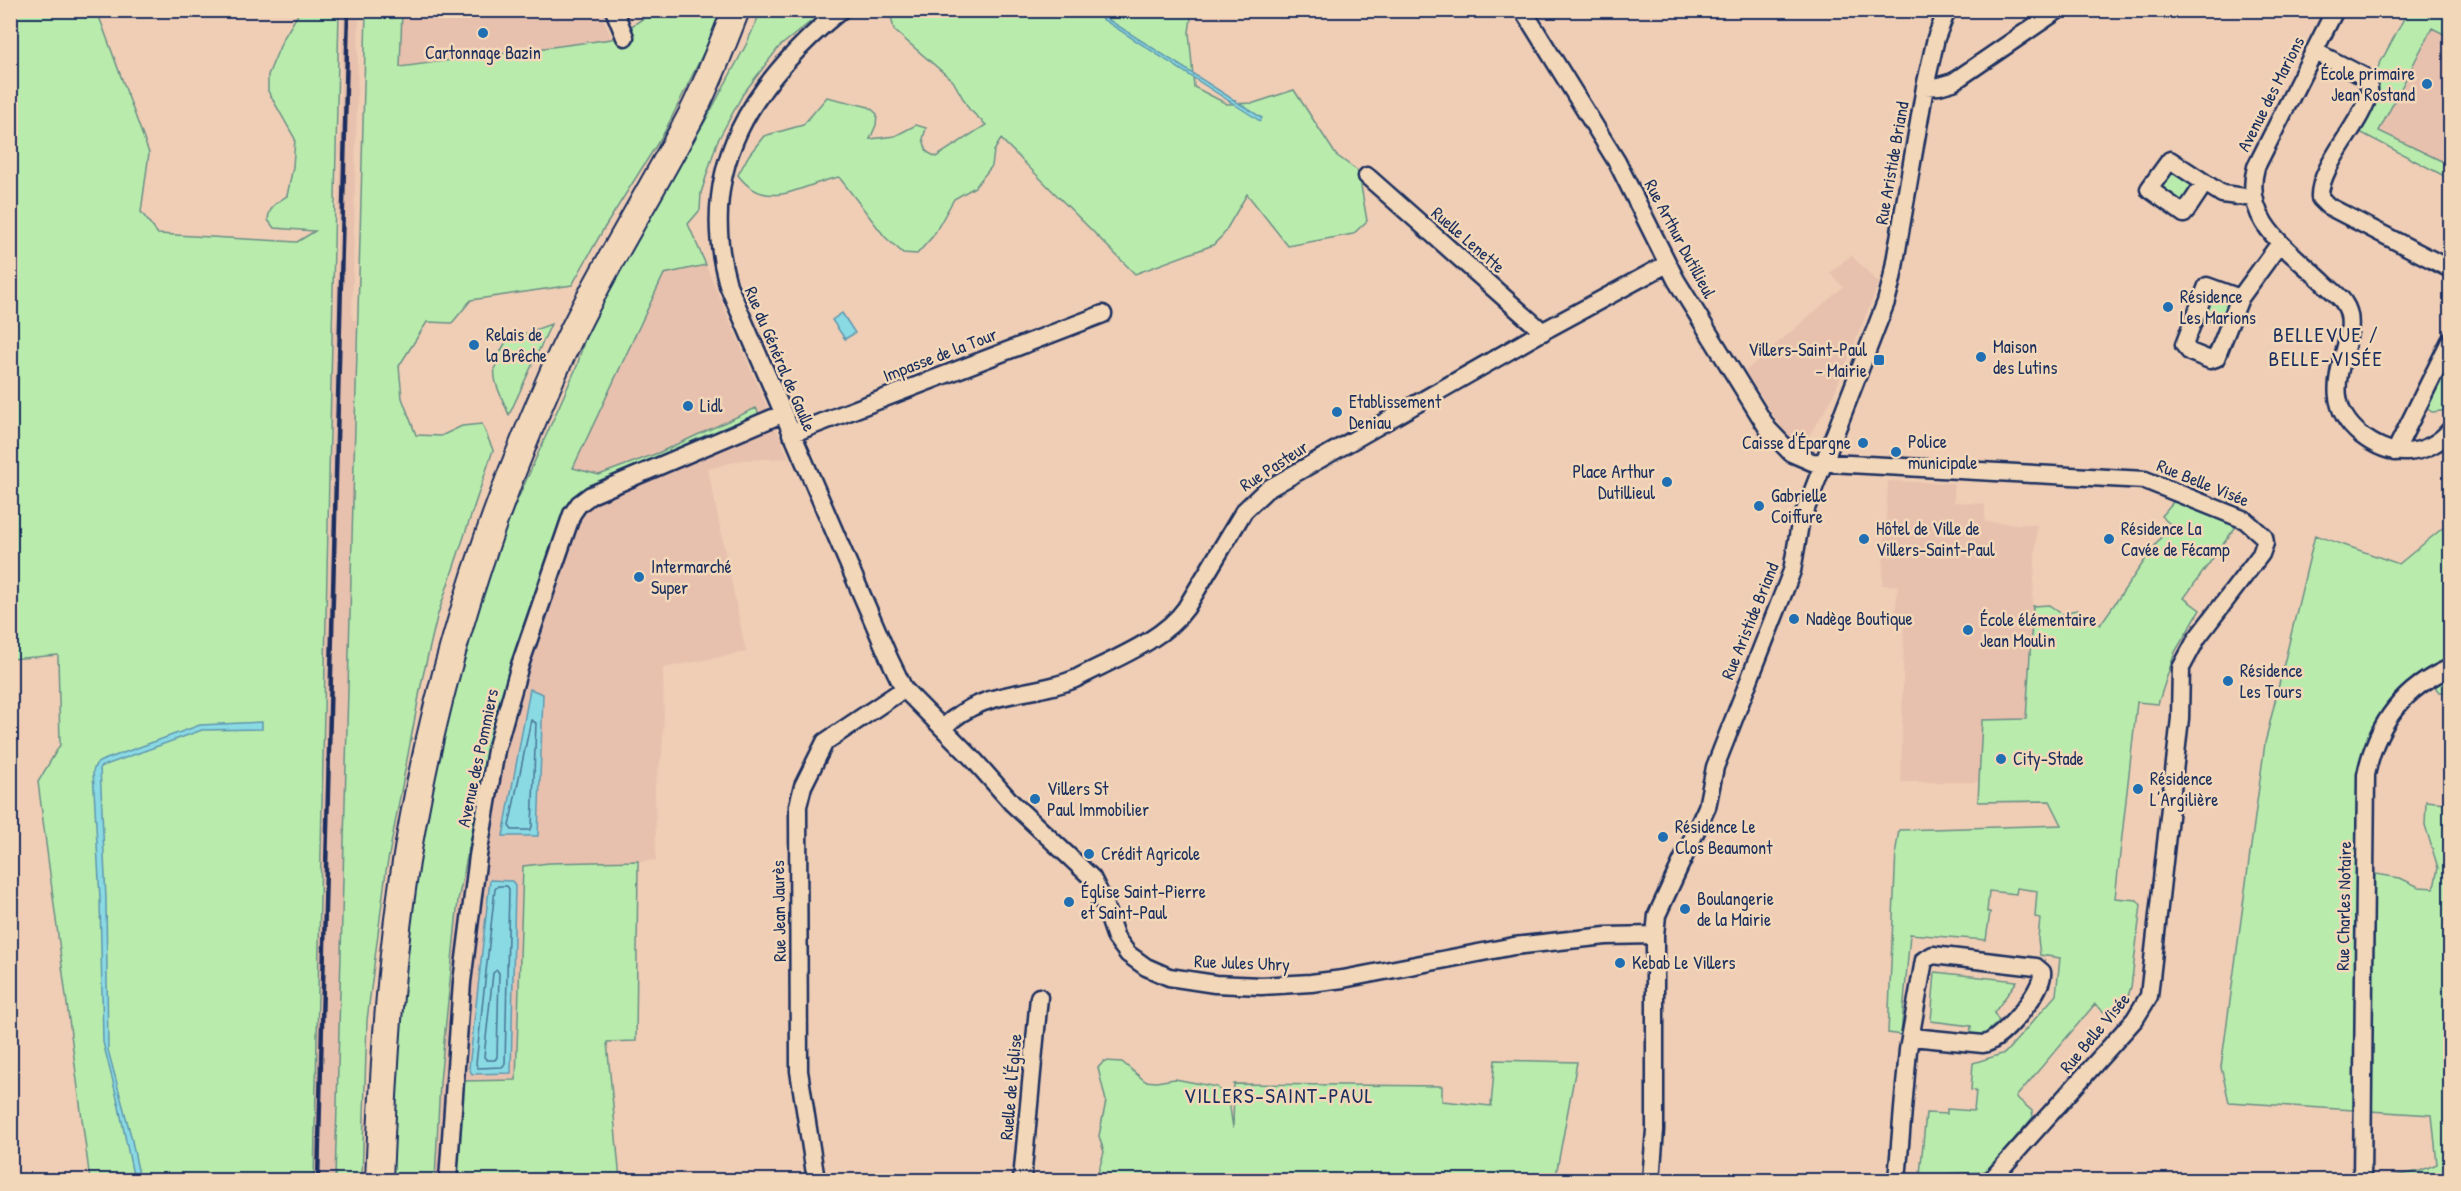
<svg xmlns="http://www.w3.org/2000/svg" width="2461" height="1191" viewBox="0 0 2461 1191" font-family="'Patrick Hand',sans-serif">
<rect width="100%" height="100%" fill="#efceb5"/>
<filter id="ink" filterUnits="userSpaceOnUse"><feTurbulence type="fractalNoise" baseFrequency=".0167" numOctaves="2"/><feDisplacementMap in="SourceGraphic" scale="12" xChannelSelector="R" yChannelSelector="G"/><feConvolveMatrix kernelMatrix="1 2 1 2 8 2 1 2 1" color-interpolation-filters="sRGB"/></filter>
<g filter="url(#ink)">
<path fill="#e8c1ae" d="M359 10 352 320H359L335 1180H314L331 465V327L335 326 343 11Z
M402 11H600L612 39 399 67Z
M2432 28 2450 37V165L2379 132Z
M688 224 789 458 742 460 708 469 746 652 663 668 664 715 662 754 655 785 656 860 638 862 636 1041 607 1042 620 1180H434L446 967 489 714 570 474Z
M1851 255 1879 283 1831 401 1802 447 1788 438 1745 371 1843 287 1830 273Z
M1888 481 1954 483V502L1985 504V522L2037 525 2026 719 1982 720 1979 782H1901L1904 615 1895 614 1898 586 1882 585Z"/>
<path fill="#b9ecac" stroke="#6a8e85" stroke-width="1.5" d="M1078 10 1080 12 1090 10 1188 11 1191 18 1189 32 1194 87 1227 104 1254 103 1294 90 1336 155 1362 174 1361 186 1367 221 1353 234 1288 246 1247 194 1223 235 1213 245 1135 274 1001 139 994 151 992 166 975 187 954 199 933 236 917 254 903 253 885 237 839 177C802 184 767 214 738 175L749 155 764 136 803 125 827 97 869 107 877 114 876 125 870 139 895 136 916 125 926 128 923 139 927 152 936 157 986 125 969 109 953 81 894 30 890 11Z
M10 11H97L149 153 141 212 158 234 297 242 315 231 274 228 268 220C269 207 276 203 287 196L293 167 295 139 268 91V75L283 39 300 11H339L314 1180H90L38 782 60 745 58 655 11 659Z
M366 11H402L400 67 612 39 644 18 649 11H724L664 133 603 230 572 285 471 300 452 323 427 322 399 366 402 398 416 435 441 436 462 426 482 424 493 450 437 617 422 680 386 871 367 1020 362 1180H335Z
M761 11H824L779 47 743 94 717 142 701 193 700 210 688 224 706 265 664 274 573 468 599 475 658 453 756 408 760 416 565 512 497 714 458 900 440 1082 435 1180H389L407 910 439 737 484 575 577 366 590 320 675 168 704 123 746 45Z
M2408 11H2450V37L2432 28 2379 131 2450 165V179L2352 128 2368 86Z
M2172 169 2195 185 2181 206 2157 190Z
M2216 297 2229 302 2223 326 2199 316 2207 300Z
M551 324 509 415C495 380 486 375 507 340Z
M2450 362V410L2432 412 2426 408 2429 398Z
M2181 499 2237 525 2184 598 2200 610 2175 652 2158 704 2137 702 2115 898 2137 900 2141 905 2131 987 2127 999 2111 1018 2095 1004 2016 1097 2032 1111 2033 1117 1991 1167 1982 1172 1920 1175 1926 1113 1947 1114V1109L1974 1111 1976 1091 1971 1090 1973 1063 2005 1053 2056 995 2060 958 2040 955 2038 939 2040 918 2035 917 2037 891 2017 888 2016 894 1989 891 1987 912H1990L1986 940 1910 934 1901 1035 1888 1033 1896 849 1899 830 2062 825 2050 801 1978 802 1982 720 2026 719 2033 606 2049 605 2066 617 2071 611 2078 610 2100 625 2170 524 2161 516 2174 501Z
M2450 522V692H2439L2429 679 2379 732 2364 872 2400 878 2419 887 2434 888 2438 868 2425 825 2426 801 2446 803 2450 807V1180H2372L2420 1171 2437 1164 2432 1115 2229 1102 2221 1067 2265 743 2315 535 2399 564Z
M638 861 636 1041 607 1042 620 1180H457L461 1081 516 1080 523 866 549 863Z
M1935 972 2017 981 1994 1013 1999 1021C1990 1029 1983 1038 1970 1037L1971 1026 1931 1021Z
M1495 1060 1577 1062 1555 1180H1096L1104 1152 1099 1136 1106 1101 1098 1068 1104 1061 1122 1062 1145 1081 1156 1082 1175 1079 1217 1087 1229 1101 1233 1128 1234 1084 1442 1086V1101L1491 1106Z"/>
<path fill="#8adae4" stroke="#5e96ae" stroke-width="1.5" d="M1090 11H1095L1262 118 1260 121 1254 117Z
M842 313 855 333 845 339 832 320Z
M530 689 543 694 538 836H503Z
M262 722V729L202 730 100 767 106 899 108 1050 131 1136 140 1180H134L118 1102 103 1042 100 899 93 771 96 764 101 761 200 725Z
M490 880 512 881 515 885 511 1073 472 1074 469 1068Z"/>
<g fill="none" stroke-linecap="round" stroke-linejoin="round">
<path stroke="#477394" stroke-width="1.5" d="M531 720 536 723 532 827 530 830H512L509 826Z
M498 886H507L509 889 505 1064 502 1067 478 1068 476 1064 495 889Z
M497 970 499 973 497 1057 495 1060H487L484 1057 493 973Z"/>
<defs>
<path id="street" d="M614 10 625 37
M841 10C753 82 695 168 728 285L889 658 904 689 974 760 1012 803 1092 878 1102 898 1116 938 1128 954 1146 967 1169 977 1215 984 1261 986 1311 983 1343 979 1514 946 1606 936 1655 935
M1523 10 1617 162 1676 280 1768 429 1791 453 1812 462 2145 480 2245 520 2264 537 2265 543 2261 554 2197 638 2181 668 2180 718 2149 996 2135 1019 1991 1180
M2335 10 2256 167C2241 222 2290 250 2325 284 2331 290 2340 296 2344 303 2368 338 2306 390 2361 435 2374 445 2390 453 2407 452 2424 451 2440 443 2450 430
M2314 51 2363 76C2367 80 2370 87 2369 93 2362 124 2318 167 2320 198L2328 206 2450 269
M1925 87 1939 86 1953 82 2058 10
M1367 176 1543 332
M2204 184 2184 214 2149 189 2170 160 2222 194 2253 198
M2240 298 2207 286 2184 345 2190 352 2210 360 2216 358 2240 298 2280 243
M791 434 1103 314
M2395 452 2450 341
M943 728C983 688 1028 698 1075 679 1111 660 1163 641 1186 608L1244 511 1266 490 1549 328 1667 264
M448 1180 462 982 478 856 496 750 520 665 572 514 579 504 591 495 782 414
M816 1180 799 1071 798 806 803 786 825 742 904 689
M1022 1180 1039 997
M1651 1180 1655 1130V935L1657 915 1707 807 1715 767 1792 571 1800 524 1886 302 1892 279 1925 87 1936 38 1947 10
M1897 1180 1908 1050 1924 960 1933 955 2036 967 2042 972C2045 989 2000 1043 1983 1044L1912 1037
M2362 1180 2366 775C2376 725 2403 688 2450 668"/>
<path id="primary" d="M379 1180C384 1060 391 940 413 821 441 666 490 515 554 371 594 282 647 200 692 114 709 80 722 45 736 10"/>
</defs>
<use href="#street" stroke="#1b2f5e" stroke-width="21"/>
<use href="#primary" stroke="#1b2f5e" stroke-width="30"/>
<use href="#street" stroke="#f2d7b9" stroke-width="16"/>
<use href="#primary" stroke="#f2d7b9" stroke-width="26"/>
<path stroke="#1b2f5e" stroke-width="4.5" d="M318 1180 348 10"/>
</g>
</g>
<g fill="#1f6fb2" stroke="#f2d7b9" stroke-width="2">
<circle cx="483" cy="33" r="6"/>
<circle cx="2427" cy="84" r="6"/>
<circle cx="2168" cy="307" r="6"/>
<circle cx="474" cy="345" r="6"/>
<circle cx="1981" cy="357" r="6"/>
<rect x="1873" y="354" width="12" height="12" rx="3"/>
<circle cx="688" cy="406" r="6"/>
<circle cx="1337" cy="412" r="6"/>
<circle cx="1863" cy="443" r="6"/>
<circle cx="1896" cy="452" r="6"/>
<circle cx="1667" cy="482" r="6"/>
<circle cx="1759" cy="506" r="6"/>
<circle cx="1864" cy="539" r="6"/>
<circle cx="2109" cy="539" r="6"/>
<circle cx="639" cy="577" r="6"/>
<circle cx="1794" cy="619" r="6"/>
<circle cx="1968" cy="630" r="6"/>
<circle cx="2228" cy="681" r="6"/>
<circle cx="2001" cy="759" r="6"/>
<circle cx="2138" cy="789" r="6"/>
<circle cx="1035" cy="799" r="6"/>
<circle cx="1663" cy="837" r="6"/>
<circle cx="1089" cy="854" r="6"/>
<circle cx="1069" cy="902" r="6"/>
<circle cx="1685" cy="909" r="6"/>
<circle cx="1620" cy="963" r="6"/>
</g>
<g text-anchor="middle" stroke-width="5" stroke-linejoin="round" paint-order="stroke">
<g font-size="18" fill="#1b2f5e" stroke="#f2d7b9" text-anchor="start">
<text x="483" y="59" text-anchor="middle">Cartonnage Bazin</text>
<text x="2415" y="80" text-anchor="end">École primaire<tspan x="2415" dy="21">Jean Rostand</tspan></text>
<text x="2180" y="303">Résidence<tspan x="2180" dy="21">Les Marions</tspan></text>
<text x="486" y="341">Relais de<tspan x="486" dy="21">la Brêche</tspan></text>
<text x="1993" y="353">Maison<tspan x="1993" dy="21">des Lutins</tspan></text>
<text x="1867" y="356" text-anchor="end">Villers-Saint-Paul<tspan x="1867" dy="21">– Mairie</tspan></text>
<text x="1349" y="408">Etablissement<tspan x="1349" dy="21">Deniau</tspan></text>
<text x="700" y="412">Lidl</text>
<text x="1908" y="448">Police<tspan x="1908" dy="21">municipale</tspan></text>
<text x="1851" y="449" text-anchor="end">Caisse d'Épargne</text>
<text x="1655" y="478" text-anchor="end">Place Arthur<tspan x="1655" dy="21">Dutillieul</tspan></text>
<text x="1771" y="502">Gabrielle<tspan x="1771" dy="21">Coiffure</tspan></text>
<text x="1876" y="535">Hôtel de Ville de<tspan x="1876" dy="21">Villers-Saint-Paul</tspan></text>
<text x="2121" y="535">Résidence La<tspan x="2121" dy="21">Cavée de Fécamp</tspan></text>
<text x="651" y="573">Intermarché<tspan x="651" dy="21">Super</tspan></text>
<text x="1806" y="625">Nadège Boutique</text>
<text x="1980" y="626">École élémentaire<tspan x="1980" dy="21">Jean Moulin</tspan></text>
<text x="2240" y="677">Résidence<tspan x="2240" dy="21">Les Tours</tspan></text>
<text x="2013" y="765">City-Stade</text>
<text x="2150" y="785">Résidence<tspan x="2150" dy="21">L’Argilière</tspan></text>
<text x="1047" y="795">Villers St<tspan x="1047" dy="21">Paul Immobilier</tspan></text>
<text x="1675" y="833">Résidence Le<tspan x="1675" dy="21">Clos Beaumont</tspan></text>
<text x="1101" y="860">Crédit Agricole</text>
<text x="1081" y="898">Église Saint-Pierre<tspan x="1081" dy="21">et Saint-Paul</tspan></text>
<text x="1697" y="905">Boulangerie<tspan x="1697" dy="21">de la Mairie</tspan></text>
<text x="1632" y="969">Kebab Le Villers</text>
</g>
<g font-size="18" fill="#1b2f5e" stroke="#f2d7b9">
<text transform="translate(2271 94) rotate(-63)" y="6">Avenue des Marions</text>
<text transform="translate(1892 163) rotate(-80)" y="6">Rue Aristide Briand</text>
<text transform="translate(1680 239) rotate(62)" y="6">Rue Arthur Dutillieul</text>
<text transform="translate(1468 240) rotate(41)" y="6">Ruelle Lenette</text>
<text transform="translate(940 355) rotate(-21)" y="6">Impasse de la Tour</text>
<text transform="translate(780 359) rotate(67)" y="6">Rue du Général de Gaulle</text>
<text transform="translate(1274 466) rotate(-33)" y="6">Rue Pasteur</text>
<text transform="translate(2203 483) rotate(22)" y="6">Rue Belle Visée</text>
<text transform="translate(1750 621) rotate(-68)" y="6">Rue Aristide Briand</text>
<text transform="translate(478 758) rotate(-78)" y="6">Avenue des Pommiers</text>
<text transform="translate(2344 906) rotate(-89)" y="6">Rue Charles Notaire</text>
<text transform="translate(779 911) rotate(-91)" y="6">Rue Jean Jaurès</text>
<text transform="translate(1242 963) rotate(2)" y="6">Rue Jules Uhry</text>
<text transform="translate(2095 1033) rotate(-50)" y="6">Rue Belle Visée</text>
<text transform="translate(1011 1087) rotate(-85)" y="6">Ruelle de l'Église</text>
</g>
<g font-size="21" letter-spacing="1.5" fill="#1b2f5e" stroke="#f2d7b9">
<text x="2326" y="342">BELLEVUE /<tspan x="2326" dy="24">BELLE-VISÉE</tspan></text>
<text x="1279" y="1103">VILLERS-SAINT-PAUL</text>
</g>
</g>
<rect width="2461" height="1191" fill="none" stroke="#f2d7b9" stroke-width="36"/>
<rect x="18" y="18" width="2425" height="1155" fill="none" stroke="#1b2f5e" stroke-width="2" filter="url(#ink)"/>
</svg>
